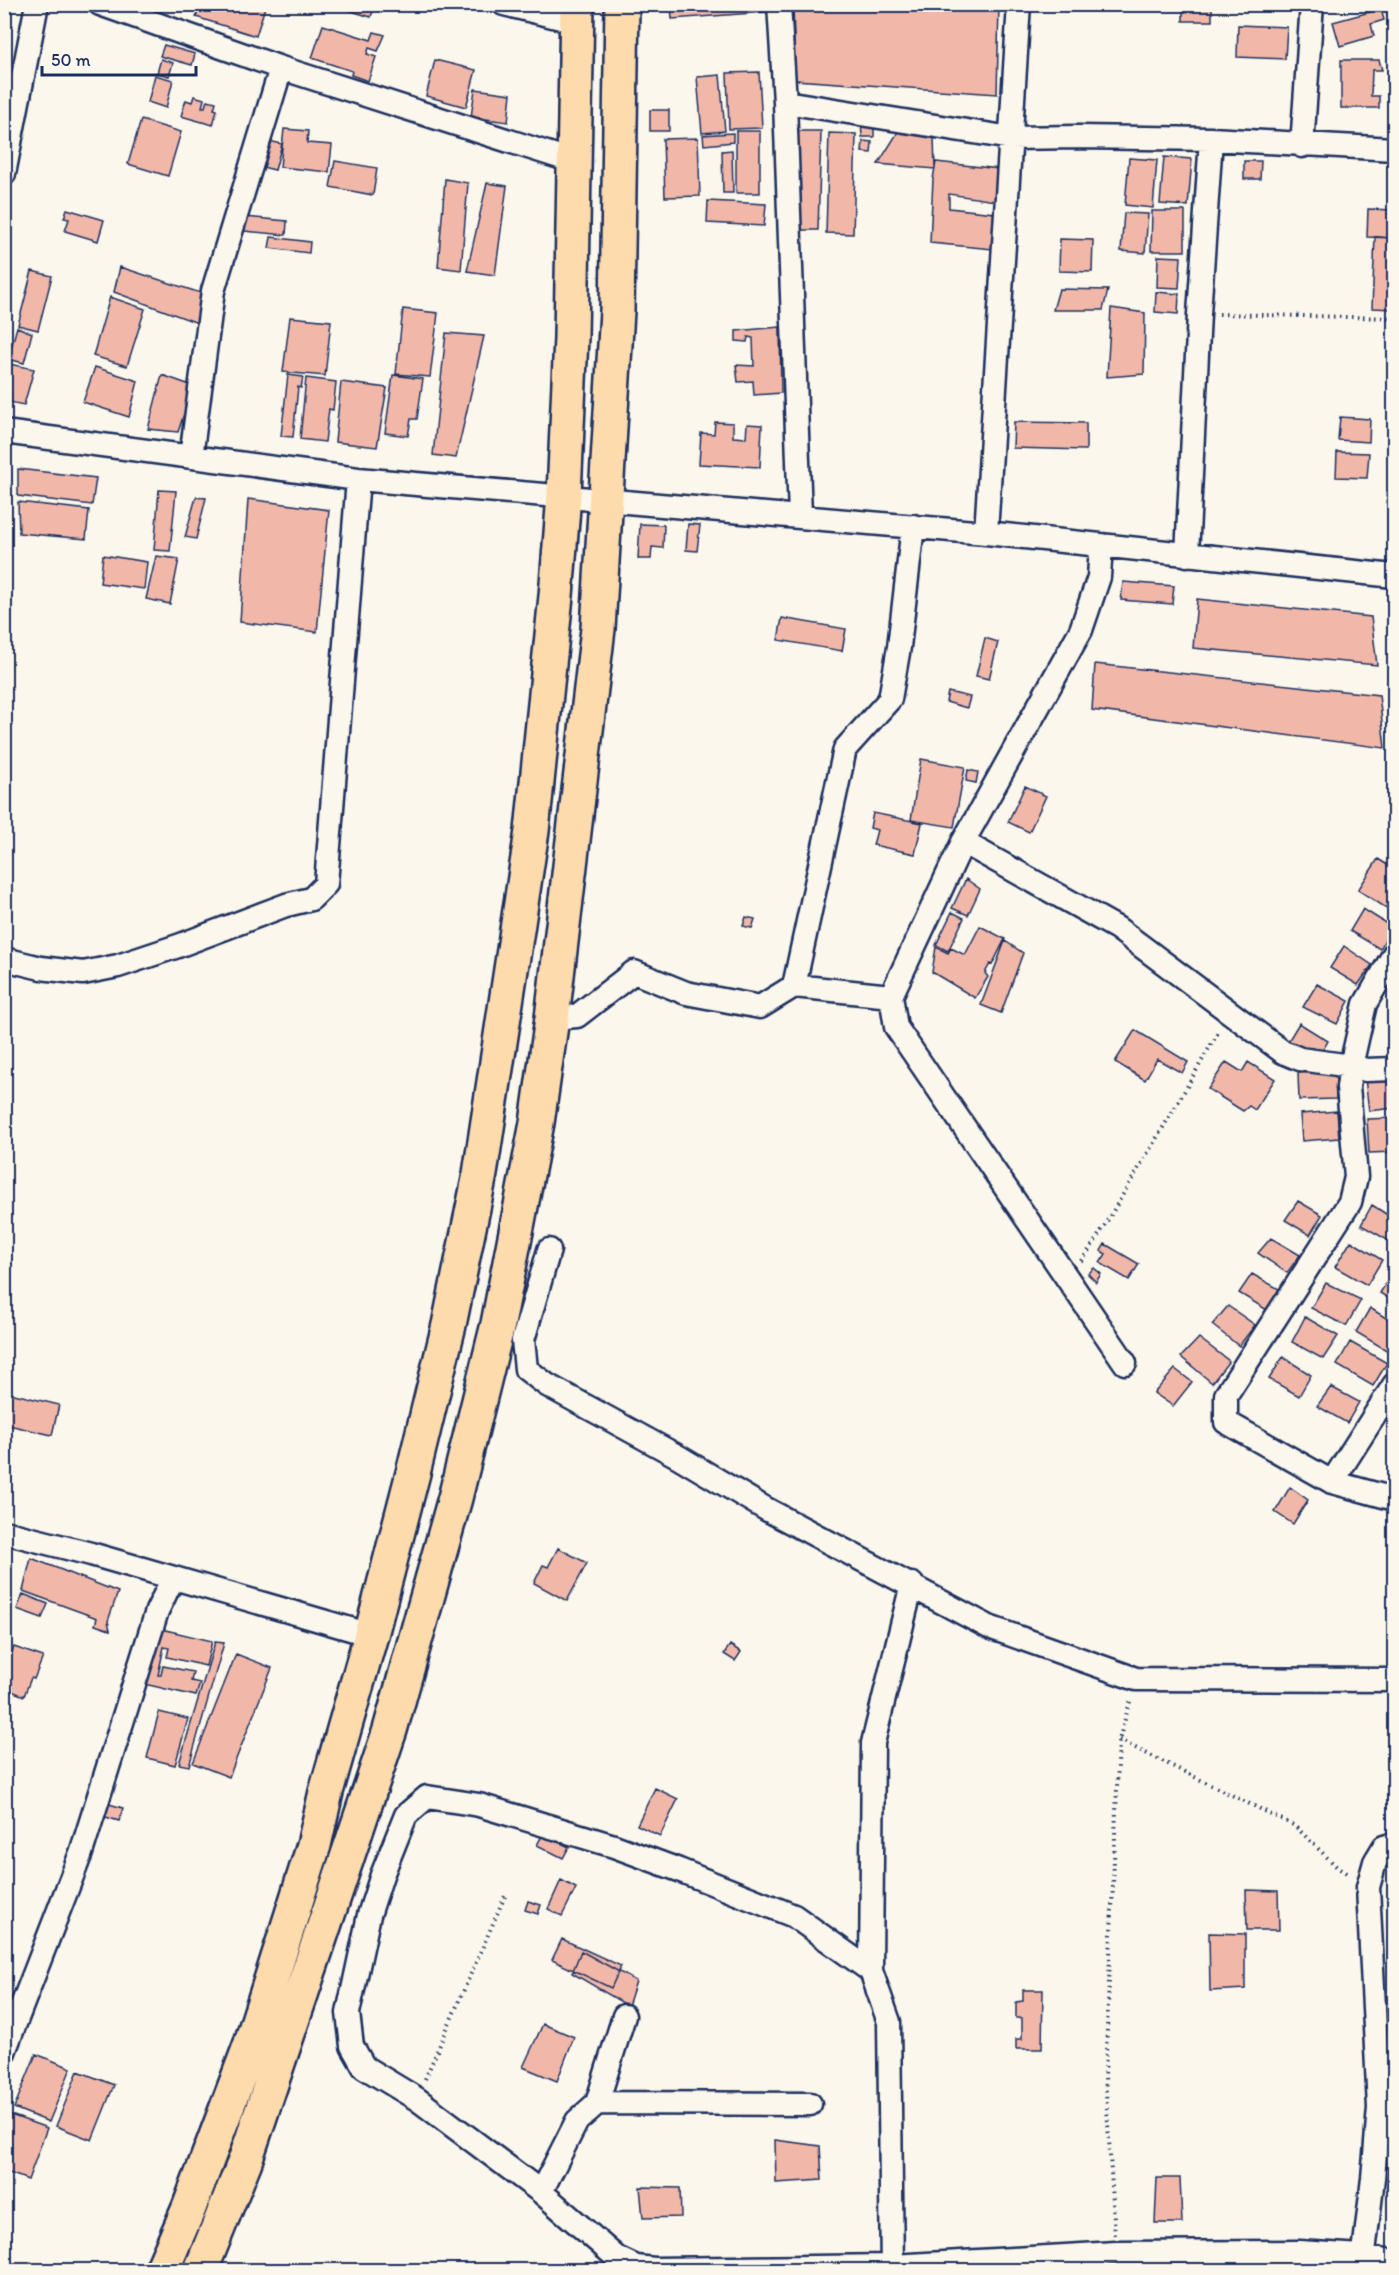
<svg xmlns="http://www.w3.org/2000/svg" width="1399" height="2275" viewBox="0 0 1399 2275" font-family="Itim,sans-serif">
<rect width="100%" height="100%" fill="#fbf7ec"/>
<filter id="ink" filterUnits="userSpaceOnUse"><feTurbulence type="fractalNoise" baseFrequency=".0167" numOctaves="2"/><feDisplacementMap in="SourceGraphic" scale="12" xChannelSelector="R" yChannelSelector="G"/><feConvolveMatrix kernelMatrix="1 2 1 2 8 2 1 2 1" color-interpolation-filters="sRGB"/></filter>
<g filter="url(#ink)">
<path fill="#f1b8aa" stroke="#1b2f5e" stroke-width="1.5" d="M200 4 260 5 266 4 256 36 196 17Z
M328 4H375L371 17Z
M671 4H766L767 12 672 19Z
M793 4H999L997 94 795 80Z
M1183 4H1212V21H1183Z
M1385 4H1394V44Z
M1381 9 1384 20 1371 24 1374 36 1340 46 1333 22Z
M323 25 371 40 374 32 385 35 378 51 369 48 367 54 376 57 368 81 351 75 352 71 312 58Z
M1238 25 1287 27 1285 59 1237 57Z
M164 45 195 54 192 65 160 56Z
M161 59 173 63 169 76 157 73Z
M435 60 476 70 466 107 426 96Z
M1341 60H1379L1382 70H1372L1371 96H1379V108H1341Z
M759 72 762 128 729 129 727 73Z
M155 75 173 80 166 108 148 102Z
M720 75 725 131 702 133 697 77Z
M475 89 511 94 508 122 471 117Z
M194 96 204 99 202 107H205L207 100 216 102 214 109 217 110 213 125 181 116 186 100 192 102Z
M650 110H669V131H650Z
M141 120 181 132 168 176 128 164Z
M861 121H874V137H862Z
M284 129 308 131 307 143 332 145 329 172 280 167Z
M736 131H760V193H736Z
M795 131H821L818 230H792Z
M898 132 934 138 935 169 878 164Z
M733 133V142L704 145 703 135Z
M829 133 856 134 853 234 826 233Z
M698 138 700 196 665 197 663 139Z
M269 141 282 144 275 170 262 167Z
M863 141 872 142 871 153 862 152Z
M732 150 733 193H723L722 151Z
M1164 157 1192 159 1188 206 1160 204Z
M1129 158 1157 160 1153 208 1125 205Z
M335 161 377 168 373 195 330 187Z
M1244 161H1261L1260 179H1244Z
M936 162 999 169 995 201 949 194V208L994 213 993 249 930 243 933 179Z
M445 179 468 183 461 270 438 267Z
M487 183 507 186 495 275 467 271Z
M708 201 766 204 764 226 707 223Z
M67 209 104 220 98 241 65 231 69 219 64 218Z
M1368 209 1394 210V238L1367 237Z
M1152 211H1185V251H1151Z
M1124 213 1148 214 1145 253 1121 251Z
M245 217 287 221 286 235 244 231Z
M271 237 310 242 309 253 269 248Z
M1375 237 1394 238V309L1372 308Z
M1060 239 1093 240 1092 272 1059 271Z
M1158 256 1181 257 1179 288 1157 287Z
M120 267 210 296 203 325 114 292Z
M32 271 52 276 38 330 18 325Z
M1059 289 1108 290 1103 310H1053Z
M1156 292 1179 294 1178 314 1155 312Z
M110 297 145 309 127 366 93 356Z
M1111 308 1145 313 1144 374 1107 377Z
M403 309 438 313 430 377 396 374Z
M290 317 331 321 325 376 283 372Z
M17 327 32 333 24 363 8 359Z
M780 327 781 393 754 395 753 381 738 382 736 365 754 366 753 338 748 337 747 342 736 341V331Z
M446 333 484 336 456 458 433 455Z
M4 363 34 369 24 405 4 401Z
M95 367 138 381 129 417 83 402Z
M162 375 193 386 178 432 148 429Z
M288 375 303 377 301 388 298 387 293 437 281 436Z
M393 375 423 379 417 419H411L408 436 385 433Z
M306 378 336 382 333 410 329 409 325 442 300 439Z
M341 382 387 388 377 447 335 442Z
M1340 417 1370 419 1369 442 1338 440Z
M715 422 733 423V437L746 438 747 424 762 425 760 467 699 464 701 433 714 434Z
M1014 422 1086 423V450L1013 448Z
M1337 452 1369 453 1367 478 1336 477Z
M18 469 96 478 92 505 18 496Z
M159 490 176 491 170 551 154 550Z
M196 497 206 498 196 539 185 537Z
M248 499 329 510 317 632 240 622Z
M18 502 89 510 86 539 19 533Z
M640 524 664 525 663 548 652 547 651 559H638Z
M688 524 700 525 697 551 686 550Z
M103 555 147 562 144 589 100 583Z
M156 556 179 559 170 604 146 599Z
M1123 582 1174 586 1172 604 1121 600Z
M1197 599 1371 617 1377 665 1193 648Z
M782 618 846 629 842 651 778 640Z
M985 638 998 642 989 679 976 676Z
M1095 664 1379 695 1385 748 1092 710Z
M948 692 970 697 967 708 946 702Z
M1394 699V724H1389L1388 700Z
M921 759 965 767 954 827 911 820Z
M968 770 978 772 976 783 966 781Z
M1025 786 1046 796 1029 832 1008 822Z
M873 813 922 823 915 854 873 845 877 830 870 828Z
M1378 859 1394 869V913L1358 890Z
M966 879 980 889 968 915 952 908Z
M1363 909 1392 927 1380 949 1350 931Z
M952 912 964 918 948 951 936 945Z
M746 917 755 919 752 928 743 926Z
M980 926 1005 939 992 965 990 964 985 973 988 977 975 998 932 972 936 947 948 953 951 948 965 955Z
M1005 941 1023 953 1001 1013 981 1005Z
M1344 946 1372 965 1358 985 1330 968Z
M1317 984 1349 1001 1337 1024 1303 1007Z
M1299 1023 1328 1041 1320 1055 1312 1048 1308 1055 1287 1043Z
M1135 1030 1188 1062 1182 1073 1157 1059 1145 1080 1115 1062Z
M1226 1062 1242 1072 1248 1062 1275 1079 1255 1110 1249 1106 1243 1111 1208 1089Z
M1336 1072V1099L1299 1100 1298 1073Z
M1393 1076 1394 1108 1369 1111 1365 1079Z
M1337 1111 1339 1138 1302 1141 1300 1114Z
M1394 1118V1152L1369 1153 1367 1119Z
M1298 1201 1322 1215 1310 1235 1285 1220Z
M1372 1205 1394 1219V1237L1391 1242 1361 1225Z
M1271 1238 1300 1255 1287 1273 1258 1253Z
M1351 1241 1382 1260 1367 1285 1335 1267Z
M1105 1244 1139 1264 1129 1280 1100 1263 1106 1254 1101 1251Z
M1094 1268 1101 1274 1096 1282 1088 1274Z
M1393 1272 1394 1273V1302L1380 1293Z
M1252 1274 1279 1289 1267 1310 1239 1293Z
M1326 1283 1361 1300 1346 1326 1311 1308Z
M1228 1306 1255 1325 1239 1346 1212 1325Z
M1370 1308 1394 1323V1341L1388 1351 1356 1332Z
M1305 1317 1338 1336 1323 1359 1292 1342Z
M1199 1338 1229 1361 1212 1383 1181 1357Z
M1350 1342 1387 1363 1373 1386 1337 1365Z
M1283 1357 1311 1375 1299 1396 1269 1379Z
M1175 1369 1192 1382 1173 1406 1154 1393Z
M1331 1387 1359 1402 1347 1423 1317 1406Z
M6 1392 59 1405 52 1435 4 1424Z
M1290 1487 1308 1500 1293 1524 1275 1512Z
M558 1548 587 1563 567 1601 534 1583 543 1565 548 1567Z
M31 1558 118 1592 108 1621 110 1630 95 1625 97 1618 23 1591Z
M23 1594 48 1604 42 1618 17 1609Z
M153 1627 212 1641 206 1666 167 1657 169 1648 164 1647 158 1675H161L163 1666 193 1672 191 1681 200 1683 196 1696 140 1683Z
M215 1642 224 1643 189 1766 179 1764Z
M730 1645 741 1652 735 1661 724 1654Z
M14 1647 43 1657 34 1679 31 1678 24 1696 4 1688V1671Z
M236 1654 272 1668 229 1777 193 1763Z
M159 1712 188 1719 175 1765 147 1758Z
M655 1788 678 1799 660 1836 637 1825Z
M102 1802 123 1808 119 1821 99 1815Z
M543 1834 569 1847 563 1858 537 1845Z
M561 1880 576 1888 562 1916 548 1909Z
M1246 1890 1278 1891 1279 1930H1247Z
M528 1901 541 1905 538 1914 525 1910Z
M1209 1933 1245 1934V1989L1210 1991Z
M562 1939 621 1966 611 1988 552 1960Z
M581 1951 636 1981 628 2006 572 1973Z
M1023 1990H1043L1042 2049H1016V2039H1022V2018H1016V2002L1023 2001Z
M543 2024 574 2037 557 2081 523 2067Z
M36 2054 71 2068 49 2122 14 2108Z
M78 2071 114 2085 92 2140 56 2126Z
M8 2114 47 2128 28 2180 4 2171V2124Z
M775 2140 820 2146 822 2180 776 2183Z
M1157 2178H1180L1182 2223H1155Z
M640 2187 680 2188 681 2217 643 2218Z"/>
<g fill="none" stroke-linecap="round" stroke-linejoin="round">
<defs>
<path id="street" d="M100 4 281 68 575 162
M504 4 577 22
M779 4 785 102 1011 138 1078 137 1211 139 1394 149
M785 102 800 516
M1302 146 1312 4
M4 174 37 4
M4 432 358 479 986 533 1394 576
M191 457 213 291 281 68
M986 533 1019 4
M1187 555 1199 314 1211 139
M963 842 1117 928 1283 1052 1300 1059 1351 1066 1348 1087 1356 1177 1350 1202 1226 1395V1422L1332 1482 1394 1385
M1394 954 1365 1004 1351 1066 1366 1070 1394 1069
M4 959 41 968 83 973 118 966 178 946 286 905 311 899 326 884 358 479
M794 986 845 749 890 699 899 647 913 526
M891 996 896 1027 1125 1363
M552 1018 577 1016 634 972 686 993 760 1007 794 986 891 996 963 842 1081 630 1099 577 1101 545
M549 1250 523 1340 526 1369 547 1385 679 1457 766 1509 989 1627 1136 1679 1394 1680
M1332 1482 1394 1499
M4 1532 91 1554 371 1635
M871 1971 794 1916 679 1870 614 1846 479 1805 427 1797 406 1815 382 1875 369 1915 348 2013 352 2046 364 2067 417 2099 541 2192 617 2258 636 2267 654 2269 892 2266 1116 2253 1299 2252 1362 2256 1394 2261
M4 2052 81 1853 157 1611 173 1578
M597 2103 624 2016
M541 2192 577 2121 597 2103 810 2104
M1362 2269 1373 2178 1379 2108 1368 1887 1375 1862 1384 1847 1394 1844
M892 2270 889 2022 871 1971 873 1743 912 1584"/>
<path id="primary" d="M162 2270 189 2208 250 2046 314 1845 326 1792 371 1635 413 1473 449 1325 480 1174 532 831 556 596 564 495 571 337 577 4
M201 2270 245 2161 390 1730 455 1498 498 1324 521 1206 537 1123 552 1018 598 629 617 311 622 4"/>
</defs>
<use href="#street" stroke="#1b2f5e" stroke-width="27"/>
<use href="#primary" stroke="#1b2f5e" stroke-width="38"/>
<path stroke="#1b2f5e" stroke-width="4" stroke-dasharray="1.5 4.5" stroke-linecap="butt" d="M1219 314 1394 318
M1081 1261 1094 1243 1177 1104 1219 1031
M1119 1740 1295 1826 1338 1868 1349 1875
M425 2079 505 1896
M1115 2235 1105 2076 1119 1740 1131 1698"/>
<use href="#street" stroke="#fbf7ec" stroke-width="22"/>
<use href="#primary" stroke="#fedbac" stroke-width="33"/>
</g>
</g>
<rect width="1399" height="2275" fill="none" stroke="#fbf7ec" stroke-width="24"/>
<rect x="12" y="12" width="1375" height="2251" fill="none" stroke="#1b2f5e" stroke-width="2" filter="url(#ink)"/>
<path d="M42 66v9h154v-9" fill="none" stroke="#1b2f5e" stroke-width="3"/>
<text x="51" y="66" font-size="18" fill="#1b2f5e" stroke="#fbf7ec" stroke-width="4.5" paint-order="stroke">50 m</text>
</svg>
